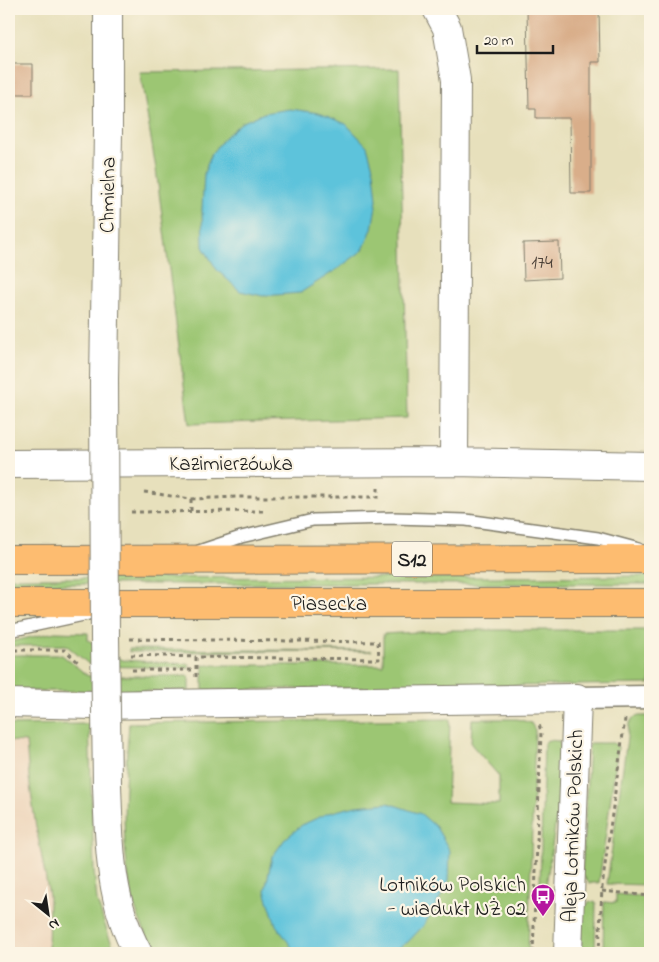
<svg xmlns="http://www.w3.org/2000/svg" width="659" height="962" viewBox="0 0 659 962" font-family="'Indie Flower',sans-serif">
<rect width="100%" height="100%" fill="#fcf5e5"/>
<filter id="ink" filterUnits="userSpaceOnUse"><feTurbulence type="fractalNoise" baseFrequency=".02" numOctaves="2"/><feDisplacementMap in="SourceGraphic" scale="10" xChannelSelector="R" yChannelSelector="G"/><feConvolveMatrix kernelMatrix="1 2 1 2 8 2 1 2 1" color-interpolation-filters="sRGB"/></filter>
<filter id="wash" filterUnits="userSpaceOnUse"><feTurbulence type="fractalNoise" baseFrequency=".0096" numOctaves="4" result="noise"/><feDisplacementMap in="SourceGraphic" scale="20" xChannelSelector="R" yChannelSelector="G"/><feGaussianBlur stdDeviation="1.12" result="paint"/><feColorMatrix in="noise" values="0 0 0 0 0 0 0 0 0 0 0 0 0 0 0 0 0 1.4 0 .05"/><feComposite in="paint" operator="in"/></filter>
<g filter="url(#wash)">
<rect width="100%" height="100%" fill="#e7e0bc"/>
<path fill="#eed6bb" d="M9 741H26L29 778 35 821 49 896 48 953H9Z"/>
<path fill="#9cc673" stroke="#5c7148" d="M399 69 407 418 189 424 156 169 140 72Z
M650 576V584H9V578C223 577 436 578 650 576Z
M453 630H650V684L203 690V665H383V634Z
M55 632 88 633V640L122 660 189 664V668L91 666 66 645 9 646V642Z
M129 649 372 651 129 652Z
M9 655H62L88 676H189V691H9Z
M639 716H650V885L607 884 629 724 633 718Z
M450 719 447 802 499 804V776L471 744 472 719H517L531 723 535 730 528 953H155C147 936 138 919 133 900 119 842 125 782 129 723Z
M89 724 94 871 97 901 108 934 116 953H48L49 896 35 821 29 778 26 742 9 741V725Z
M548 740 559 741 561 748 560 794 546 886 540 885 544 743Z
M589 743H614L618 747 599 883H589L582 873Z
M616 894 650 897V953H603L604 902 616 903Z
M589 902H596L595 953H580L581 912Z"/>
<path fill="#5dc3db" stroke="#3c707c" d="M290 109 319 113 346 124 367 146 374 171 377 200 372 229 363 250 339 268 300 293 263 296 240 291 217 270 203 247 202 209 204 174 211 154 225 137 241 123 264 113Z
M388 803 421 814 436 827 450 851 449 880 436 906 423 926 408 942 390 953H299L293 949 276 925 265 891 272 857 285 839 302 825 328 813 356 806Z"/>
<g id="blocks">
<path fill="#d9ae8a" d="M527 9H599L600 62H591V193H571L570 118H536V109H529Z
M9 64H33V94H9Z
M559 242 560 278 524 280 523 243Z"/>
</g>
</g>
<g filter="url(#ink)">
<use href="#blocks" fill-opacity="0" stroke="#827e6c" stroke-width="1"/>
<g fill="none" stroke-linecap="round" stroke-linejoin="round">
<defs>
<path id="service" d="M199 551 241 537 313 520 393 518 466 520 598 538 639 549
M9 631 88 614"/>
<path id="minor" d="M577 698 650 697"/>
<path id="tertiary" d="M437 9 447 28 456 80 454 462
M104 380 108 132V9
M9 464 454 462 650 466
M9 703 94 705 577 698 568 953
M107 784C109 842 109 901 138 953"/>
<path id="motorway" d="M9 560 650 559
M9 603H650"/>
</defs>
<use href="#service" stroke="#827e6c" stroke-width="14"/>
<use href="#minor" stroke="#827e6c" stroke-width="25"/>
<use href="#tertiary" stroke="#827e6c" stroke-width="30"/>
<use href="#motorway" stroke="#827e6c" stroke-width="30"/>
<path stroke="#827e6c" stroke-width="3" stroke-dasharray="4 4" stroke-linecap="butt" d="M144 492 191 499 237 497H378V488
M191 499V511
M131 512 265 511
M130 639 378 642 379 659 196 657V678
M14 650H65L78 662
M131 655 196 657
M132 670H196
M602 891 650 896
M533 953 541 732 539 724
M599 953 602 887 625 719"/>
<use href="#service" stroke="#fff" stroke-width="11"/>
<use href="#minor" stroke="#fff" stroke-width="22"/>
<use href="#tertiary" stroke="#fff" stroke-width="28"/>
<use href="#motorway" stroke="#fdbc70" stroke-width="28"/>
<defs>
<path id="tertiary-bridge" d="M104 380 105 637 107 784"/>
</defs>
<use href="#tertiary-bridge" stroke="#827e6c" stroke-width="30" stroke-linecap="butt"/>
<use href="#tertiary-bridge" stroke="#fff" stroke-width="28"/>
</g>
</g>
<defs>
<symbol id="bus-pin" viewBox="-11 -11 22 30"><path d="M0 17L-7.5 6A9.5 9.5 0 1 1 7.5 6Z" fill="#b5179e" stroke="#fcf5e5"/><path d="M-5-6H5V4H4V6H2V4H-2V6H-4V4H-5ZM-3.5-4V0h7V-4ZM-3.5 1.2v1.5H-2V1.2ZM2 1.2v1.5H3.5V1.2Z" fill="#fff"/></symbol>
</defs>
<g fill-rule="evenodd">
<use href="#bus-pin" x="529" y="882" width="28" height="38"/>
</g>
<g text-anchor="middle" stroke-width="4.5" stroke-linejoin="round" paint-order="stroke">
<g font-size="19" fill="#4b4038">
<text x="542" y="268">174</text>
</g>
<rect fill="#fcf5e5" stroke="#5f5d58" stroke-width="1" x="392" y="541.5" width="40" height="35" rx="4"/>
<g font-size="20" font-weight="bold" fill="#1c1c1c">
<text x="412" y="566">S12</text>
</g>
<g font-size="21" fill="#1c1c1c" stroke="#fcf5e5">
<text transform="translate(107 195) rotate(-89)" y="7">Chmielna</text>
<text x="231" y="470">Kazimierzówka</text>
<text x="329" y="610">Piasecka</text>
<text transform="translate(572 826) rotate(-88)" y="7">Aleja Lotników Polskich</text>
</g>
<g font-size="21" fill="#1c1c1c" stroke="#fcf5e5" text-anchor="end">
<text x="526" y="891">Lotników Polskich<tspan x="526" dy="24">- wiadukt NŻ 02</tspan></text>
</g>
</g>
<rect width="659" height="962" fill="none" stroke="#fcf5e5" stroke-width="30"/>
<g transform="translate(48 914) rotate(150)" stroke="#fcf5e5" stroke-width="4" paint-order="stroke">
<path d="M0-4L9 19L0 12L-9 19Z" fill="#1c1c1c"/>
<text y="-8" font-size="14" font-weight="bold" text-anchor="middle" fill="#1c1c1c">N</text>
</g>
<path d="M477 45v8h76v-8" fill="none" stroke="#1c1c1c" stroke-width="2.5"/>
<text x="484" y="45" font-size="15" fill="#1c1c1c" stroke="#fcf5e5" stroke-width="4" paint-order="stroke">20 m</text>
</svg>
